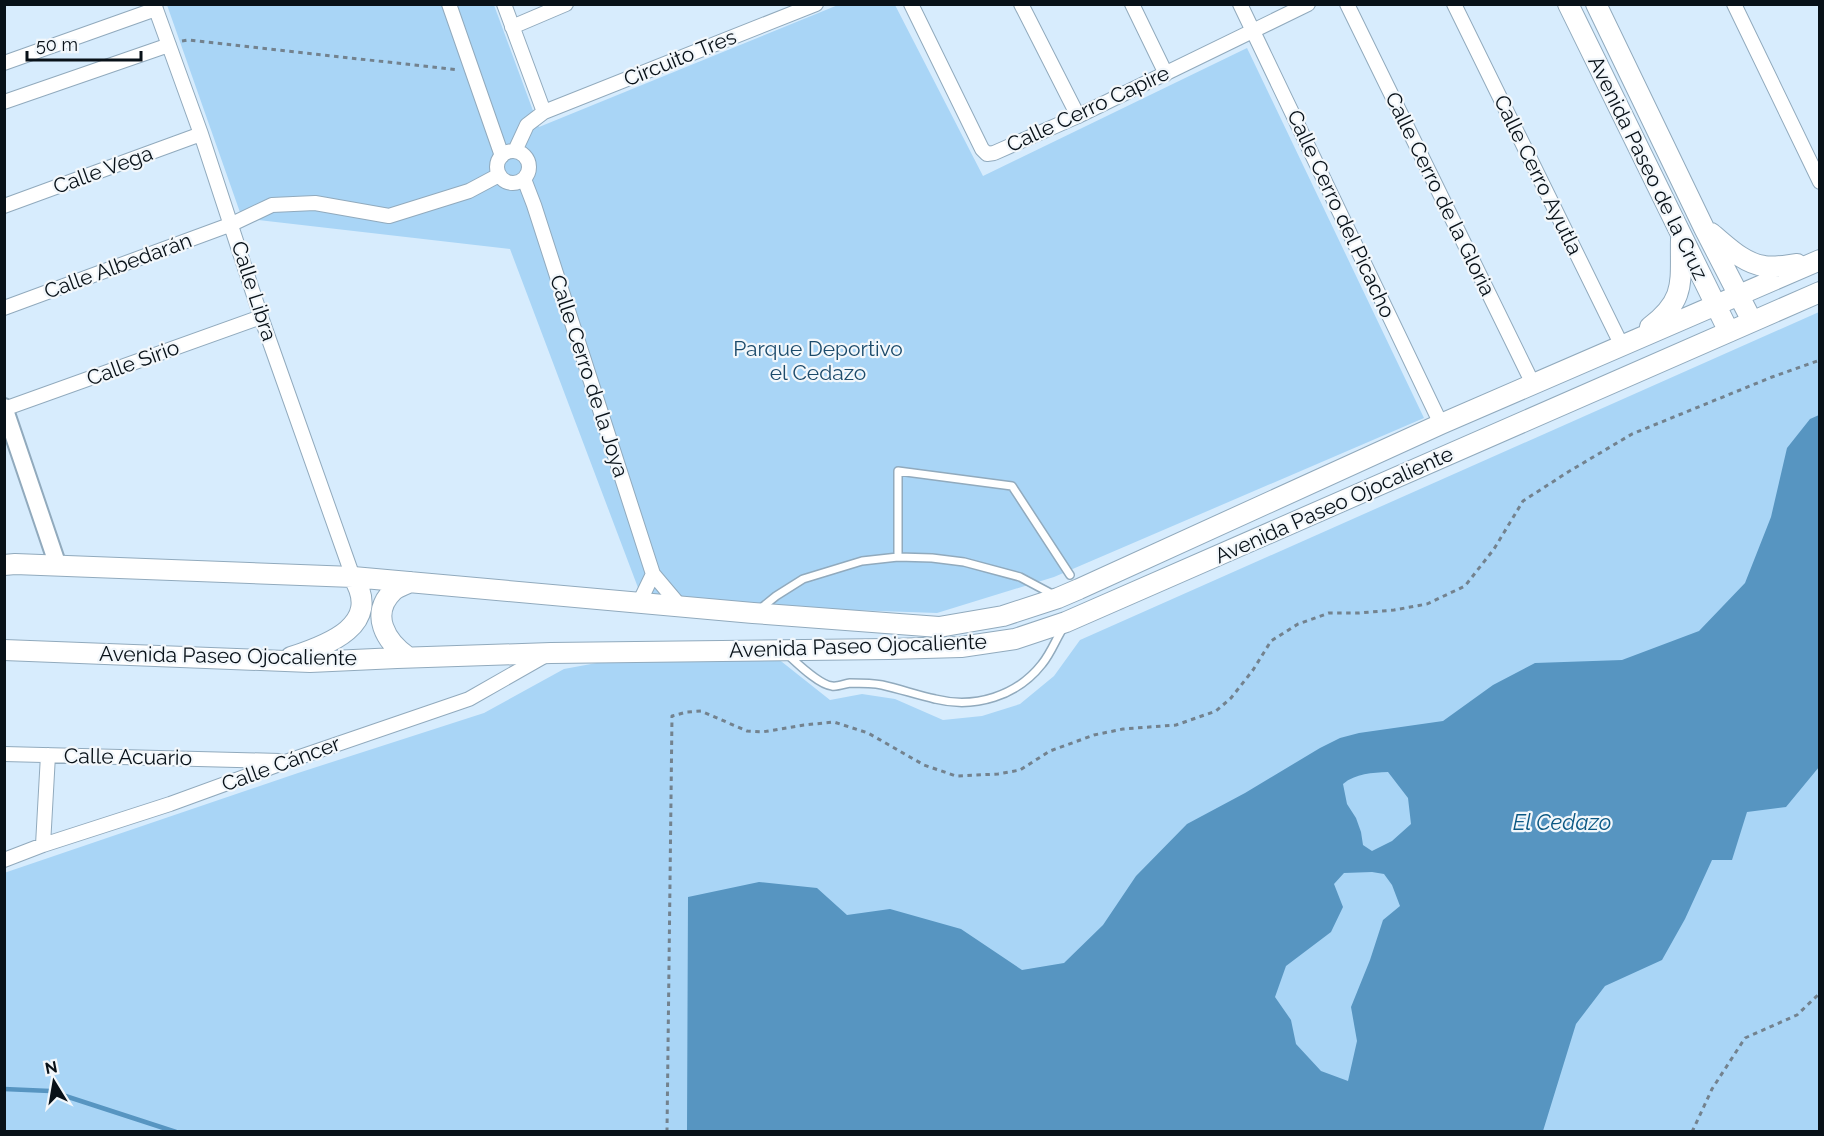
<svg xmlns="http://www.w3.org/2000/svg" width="1824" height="1136" viewBox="0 0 1824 1136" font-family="Raleway,sans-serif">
<rect width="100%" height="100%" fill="#d7ecfd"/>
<path fill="#a9d5f6" d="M167 5H494L539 127 838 5H895L983 176 1247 48 1424 418 1054 577 937 613 792 608 640 593 510 249 242 218Z
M1819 312V1131H5L4 873 298 773 484 713 564 669 651 653 777 658 830 700 862 694 895 699 943 720 982 716 1020 704 1054 676 1080 640Z"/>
<path fill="#5795c1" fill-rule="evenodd" d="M1819 415V767L1786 807 1747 812 1732 860H1712L1685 919 1662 960 1605 986 1576 1024 1543 1131H687L688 897 759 882 817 888 847 915 890 909 961 929 1022 970 1064 963 1103 925 1136 876 1187 824 1245 793 1320 748 1340 738 1359 733 1443 721 1493 685 1535 663 1622 660 1699 631 1745 583 1771 517 1787 448 1810 419ZM1388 772 1408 798 1411 824 1392 841 1372 851 1363 845 1361 832 1356 818 1347 804 1343 784C1356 773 1372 773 1388 772ZM1372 872 1384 874 1392 885 1400 906 1383 920 1370 960 1351 1007 1357 1041 1348 1081 1321 1071 1296 1044 1291 1020 1275 997 1286 966 1331 932 1343 907 1334 884 1344 873Z"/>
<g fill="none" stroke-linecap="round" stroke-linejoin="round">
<path stroke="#5795c1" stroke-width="4.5" d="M4 1089 50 1091 176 1132"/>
<defs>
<path id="service" d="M898 557V471L1012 486 1070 575
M760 609 776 596 803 579 862 561 898 557 932 558 964 562 1020 577 1054 595
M787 654C797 663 819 685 832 686 837 687 844 684 850 683 860 683 872 683 882 685 900 689 917 695 935 699 975 709 1017 696 1042 664 1051 653 1056 639 1063 628"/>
<path id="minor" d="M154 4 201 134 261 317 353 577
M449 4 502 156
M504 4 544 112
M911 4 982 149 987 154 994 153 1078 116 1308 4
M1021 4 1078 116
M1132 4 1166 74
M1240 4 1441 424
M1347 4 1533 384
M1454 4 1622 346
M1734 4 1820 182
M512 27 566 4
M4 63 156 9
M4 102 169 45
M515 151 527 125 544 112 816 4
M497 167a16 16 0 1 1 32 0a16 16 0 1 1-32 0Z
M524 179 534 205 653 574 680 606
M4 206 201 134
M4 308 232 224 272 205 315 203 389 216 469 191 499 175
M4 409 261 317
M639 603 653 574
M4 754 280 761
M43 845 48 755
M4 860 43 845 170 804 288 761 469 699 548 654"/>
<path id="tertiary" d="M4 407 58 566"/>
<path id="secondary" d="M1568 4 1729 332
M1596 4 1704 228 1752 321
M1711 233C1727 246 1743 263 1764 266 1774 268 1787 265 1797 264
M1650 327C1687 299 1680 281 1681 239
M4 565 15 564 353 577 753 613 939 627 1003 616 1058 598 1079 589 1441 424 1820 260
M4 650 310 662 397 658 551 653 888 649 961 647 1015 639 1066 622 1820 292
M291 657C328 645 383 625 353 577
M408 657C386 642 369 614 393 591 397 587 405 585 410 582"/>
</defs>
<use href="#service" stroke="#91aabd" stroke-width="10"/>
<use href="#minor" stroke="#91aabd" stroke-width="16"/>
<use href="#tertiary" stroke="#91aabd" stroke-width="20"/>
<use href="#secondary" stroke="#91aabd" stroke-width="22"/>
<path stroke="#73828e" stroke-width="3" stroke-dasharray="4.5 4.5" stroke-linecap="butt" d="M182 41 188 40 459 70
M667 1132 672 716 687 712 701 711 747 731 762 732 804 725 834 722 868 733 924 765 956 776 998 774 1020 770 1050 751 1094 735 1123 729 1176 725 1216 711 1231 698 1253 670 1271 641 1298 624 1329 613H1359L1394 610 1427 604 1465 586 1494 549 1523 501 1568 472 1632 434 1772 377 1820 360
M1692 1132 1712 1089 1745 1038 1797 1015 1820 993"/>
<use href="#service" stroke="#fff" stroke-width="7"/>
<use href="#minor" stroke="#fff" stroke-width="14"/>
<use href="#tertiary" stroke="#fff" stroke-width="16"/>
<use href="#secondary" stroke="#fff" stroke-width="20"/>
</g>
<g text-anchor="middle" stroke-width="4.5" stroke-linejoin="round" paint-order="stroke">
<g font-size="21" fill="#081118" stroke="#f2f7fb">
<text transform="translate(680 58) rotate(-22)" y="7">Circuito Tres</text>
<text transform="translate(1088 109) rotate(-25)" y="7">Calle Cerro Capire</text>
<text transform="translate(1648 168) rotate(64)" y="7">Avenida Paseo de la Cruz</text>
<text transform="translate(103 170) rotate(-20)" y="7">Calle Vega</text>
<text transform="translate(1538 175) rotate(64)" y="7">Calle Cerro Ayutla</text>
<text transform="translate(1440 194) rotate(64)" y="7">Calle Cerro de la Gloria</text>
<text transform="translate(1341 214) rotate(65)" y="7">Calle Cerro del Picacho</text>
<text transform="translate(118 266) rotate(-20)" y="7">Calle Albedarán</text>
<text transform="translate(254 291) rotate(72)" y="7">Calle Libra</text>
<text transform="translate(133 363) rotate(-20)" y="7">Calle Sirio</text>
<text transform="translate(589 376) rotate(72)" y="7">Calle Cerro de la Joya</text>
<text transform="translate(1334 505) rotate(-24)" y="7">Avenida Paseo Ojocaliente</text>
<text transform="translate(858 646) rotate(-2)" y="7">Avenida Paseo Ojocaliente</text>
<text transform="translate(228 656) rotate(1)" y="7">Avenida Paseo Ojocaliente</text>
<text transform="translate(128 757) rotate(1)" y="7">Calle Acuario</text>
<text transform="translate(281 764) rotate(-20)" y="7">Calle Cáncer</text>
</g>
<g font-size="21" fill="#1c4b6b" stroke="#f2f7fb">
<text x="818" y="356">Parque Deportivo<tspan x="818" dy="24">el Cedazo</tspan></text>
</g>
<g font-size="22" font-style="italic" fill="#0b5883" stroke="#f2f7fb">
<text x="1562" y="830">El Cedazo</text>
</g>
</g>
<rect width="1824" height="1136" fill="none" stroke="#081118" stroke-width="12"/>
<g transform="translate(54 1082) rotate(349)" stroke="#f2f7fb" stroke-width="4.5" paint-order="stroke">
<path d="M0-4.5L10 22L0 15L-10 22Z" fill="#081118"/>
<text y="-9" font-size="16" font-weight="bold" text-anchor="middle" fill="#081118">N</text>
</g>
<path d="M27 51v9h114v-9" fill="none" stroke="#081118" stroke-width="3"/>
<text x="36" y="51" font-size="18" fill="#081118" stroke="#f2f7fb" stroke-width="4.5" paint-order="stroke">50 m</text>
</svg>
